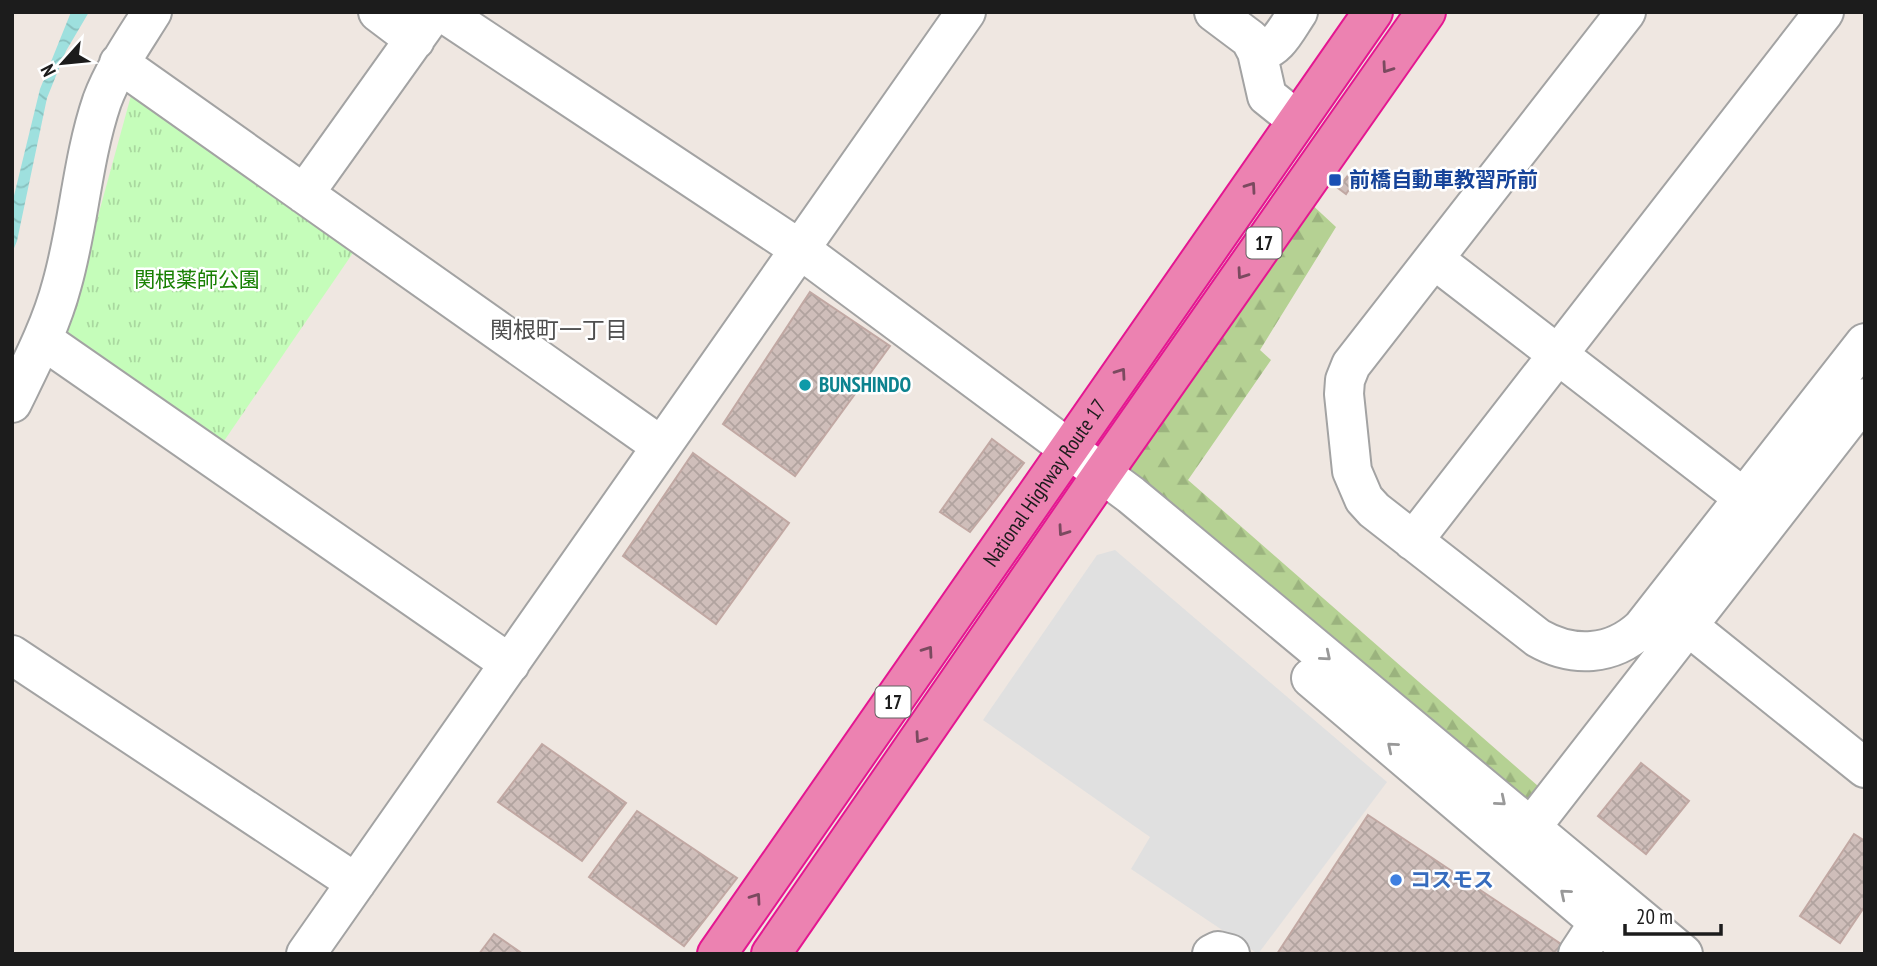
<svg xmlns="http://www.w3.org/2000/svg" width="1877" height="966" viewBox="0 0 1877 966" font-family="'PT Sans Narrow','Noto Sans JP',sans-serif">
<defs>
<pattern id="forest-firs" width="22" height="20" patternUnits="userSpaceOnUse" patternTransform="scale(1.75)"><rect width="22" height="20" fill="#b5d193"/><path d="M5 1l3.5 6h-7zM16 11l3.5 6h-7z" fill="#9bb37e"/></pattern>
<pattern id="park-tufts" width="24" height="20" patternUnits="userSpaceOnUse" patternTransform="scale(1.75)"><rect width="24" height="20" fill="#c5fdba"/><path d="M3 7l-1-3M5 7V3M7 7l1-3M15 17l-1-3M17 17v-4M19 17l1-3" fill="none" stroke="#a9d89f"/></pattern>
<pattern id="water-waves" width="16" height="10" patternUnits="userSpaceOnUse" patternTransform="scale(1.75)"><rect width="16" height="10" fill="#9ee0de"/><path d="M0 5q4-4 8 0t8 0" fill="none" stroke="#88c0be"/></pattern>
<pattern id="building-cross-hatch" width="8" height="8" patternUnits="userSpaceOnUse" patternTransform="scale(1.75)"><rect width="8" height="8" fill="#cfbeba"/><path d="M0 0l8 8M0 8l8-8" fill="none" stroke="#b1a39f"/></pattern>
</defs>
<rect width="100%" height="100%" fill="#efe7e1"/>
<path fill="url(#forest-firs)" d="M1308 201 1336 227 1260 350 1271 360 1188 480 1546 793 1537 802 1520 797 1118 469Z"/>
<path fill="url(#park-tufts)" d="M132 92 355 250 224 441 217 443 66 333Z"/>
<path fill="#e0e0e0" d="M1115 550 1387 782 1258 954 1131 869 1150 837 983 720 1097 555Z"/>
<path fill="url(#water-waves)" d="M71 12H89L66 51 47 98 17 241 12 253V204L40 89Z"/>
<path fill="url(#building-cross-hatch)" stroke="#c1a8a3" stroke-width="2" d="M1349 174 1356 179 1346 194 1338 188Z
M810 292 890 346 795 476 723 424Z
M992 439 1024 463 970 532 940 512Z
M693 453 789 523 716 624 623 556Z
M542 744 626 803 582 861 498 802Z
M1641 763 1689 801 1646 854 1598 816Z
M637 811 737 878 684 946 589 877Z
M1368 815 1564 946 1559 954H1277Z
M1854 834 1865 841V906L1840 943 1800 916Z
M494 934 523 954H479Z"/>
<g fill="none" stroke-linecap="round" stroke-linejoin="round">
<defs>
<path id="minor" d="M378 12 415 40
M442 12 801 250 1131 495 1683 954
M1214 12 1250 39 1257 52 1267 96 1297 120
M1626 12 1351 365 1345 380 1344 394 1352 471 1364 499 1374 510 1538 638C1573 658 1612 656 1642 628L1865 343
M1257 52C1277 51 1287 28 1298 12
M119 63 661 446
M304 194 434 12
M1435 260 1744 498
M43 340 510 664
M12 403C31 364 51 326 62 284 79 224 82 160 102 101 114 69 134 41 152 12
M1413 541 1824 12
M1688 626 1865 768
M12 655 356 883
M1311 678 1636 954
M1532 826 1865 398
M306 954 966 12
M1212 954 1218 951 1230 954
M1578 954 1599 922"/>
<g id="highway">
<path id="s1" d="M717 954 1373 12"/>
<path d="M771 954 1102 474 1426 12"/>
</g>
</defs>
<use href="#minor" stroke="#a3a3a3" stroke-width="42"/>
<use href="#highway" stroke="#e41791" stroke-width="42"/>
<use href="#minor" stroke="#fff" stroke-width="38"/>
<use href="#highway" stroke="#ec82b1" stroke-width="38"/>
</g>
<defs><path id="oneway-chevron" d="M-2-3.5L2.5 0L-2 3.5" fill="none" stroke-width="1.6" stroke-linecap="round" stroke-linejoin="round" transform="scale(1.75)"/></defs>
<g stroke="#7a4a5f">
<use href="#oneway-chevron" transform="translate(1387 68) rotate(125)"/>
<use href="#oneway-chevron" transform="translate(1251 187) rotate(-55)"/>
<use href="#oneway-chevron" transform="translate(1242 274) rotate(125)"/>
<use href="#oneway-chevron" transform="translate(1121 373) rotate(-55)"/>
<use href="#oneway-chevron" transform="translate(1063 531) rotate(125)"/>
<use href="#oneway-chevron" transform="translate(928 651) rotate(-55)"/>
<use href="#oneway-chevron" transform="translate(920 738) rotate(125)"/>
<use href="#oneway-chevron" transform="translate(756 898) rotate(-55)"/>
</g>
<g stroke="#999">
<use href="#oneway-chevron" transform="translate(1326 656) rotate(40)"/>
<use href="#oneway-chevron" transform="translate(1392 747) rotate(-140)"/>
<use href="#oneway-chevron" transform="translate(1501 801) rotate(40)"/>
<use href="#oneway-chevron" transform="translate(1565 894) rotate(-140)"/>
</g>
<rect fill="#1a4fb4" stroke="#fff" stroke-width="2.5" x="1328" y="173" width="14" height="14" rx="3.5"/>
<circle fill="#0f9aa8" stroke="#fff" stroke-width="2.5" cx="805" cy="385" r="7"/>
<circle fill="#3f7fe0" stroke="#fff" stroke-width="2.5" cx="1396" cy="880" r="7"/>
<g text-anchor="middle" stroke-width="5" stroke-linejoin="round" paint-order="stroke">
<g fill="#fff" stroke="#606060" stroke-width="2">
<rect x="1246.5" y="227.5" width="35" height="31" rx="5"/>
<rect x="875.5" y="686.5" width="35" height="31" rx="5"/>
</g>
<g font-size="19" font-weight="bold" fill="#1c1c1c">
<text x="1264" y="250">17</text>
<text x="893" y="709">17</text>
</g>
<g font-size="21" font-weight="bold" fill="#164399" stroke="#fff" text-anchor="start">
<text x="1349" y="187">前橋自動車教習所前</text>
</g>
<g font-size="21" fill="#198104" stroke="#fff">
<text x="197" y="287">関根薬師公園</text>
</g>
<g font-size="21" font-weight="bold" fill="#0d838f" stroke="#fff" text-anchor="start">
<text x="819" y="392">BUNSHINDO</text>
</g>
<g font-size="21" fill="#1c1c1c" stroke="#fff">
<text dy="7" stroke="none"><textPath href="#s1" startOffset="574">National Highway Route 17</textPath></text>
</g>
<g font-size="21" font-weight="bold" fill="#366cbe" stroke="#fff" text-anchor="start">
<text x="1410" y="887">コスモス</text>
</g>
<g font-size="23" fill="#4f4f4f" stroke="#fff">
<text x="559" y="338">関根町一丁目</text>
</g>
</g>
<rect width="1877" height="966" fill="none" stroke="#1c1c1c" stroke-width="28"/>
<g transform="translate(63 63) rotate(243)" stroke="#ffffff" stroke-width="5" paint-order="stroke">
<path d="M0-5L12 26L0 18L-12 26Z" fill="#1c1c1c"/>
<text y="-10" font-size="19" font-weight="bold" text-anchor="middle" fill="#1c1c1c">N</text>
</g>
<path d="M1625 924v10h96v-10" fill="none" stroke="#1c1c1c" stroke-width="3.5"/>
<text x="1636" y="924" font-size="21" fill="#1c1c1c" stroke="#ffffff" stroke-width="5" paint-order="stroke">20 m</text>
</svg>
